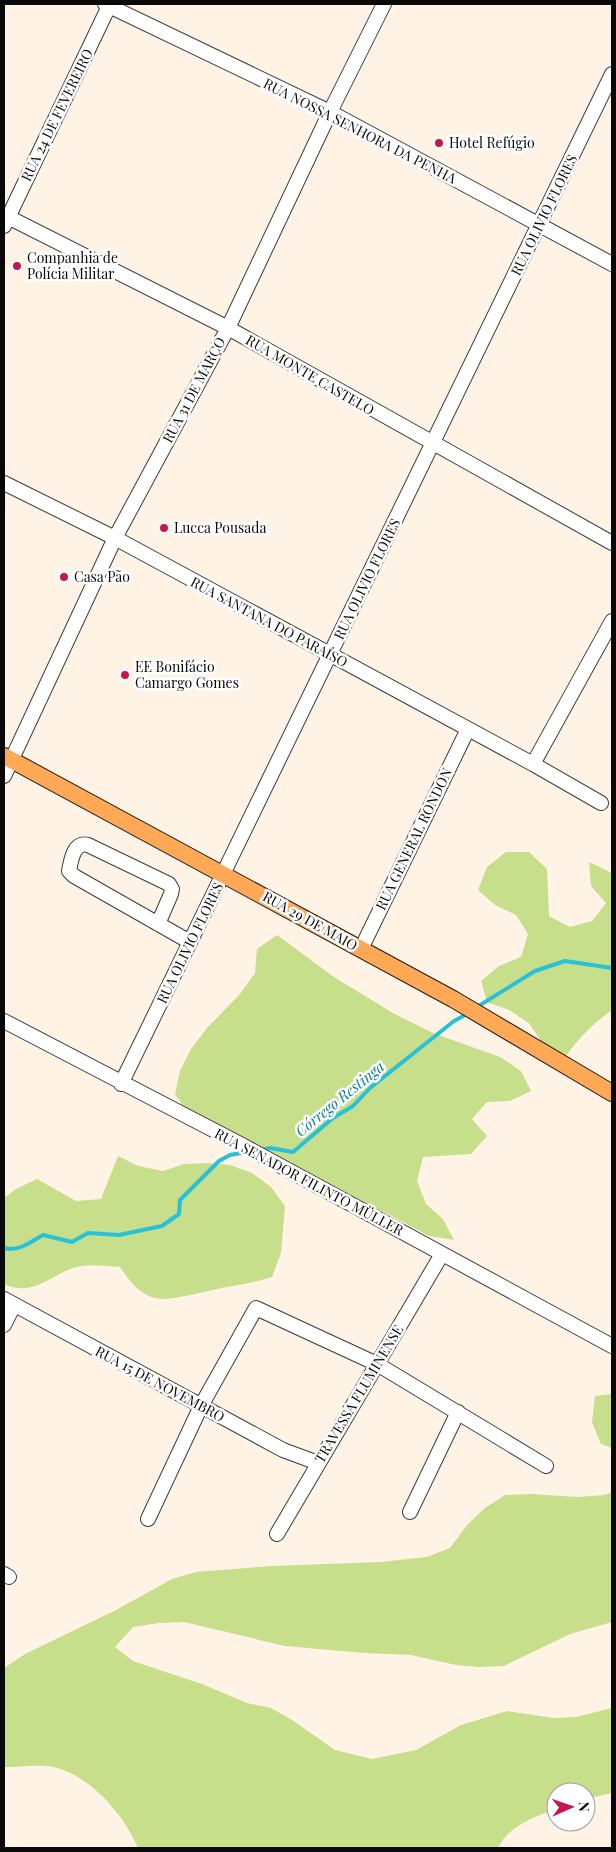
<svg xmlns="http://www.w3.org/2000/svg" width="616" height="1852" viewBox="0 0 616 1852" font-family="'Playfair Display',serif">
<rect width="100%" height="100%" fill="#fff3e6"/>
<path fill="#c7de8b" d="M506 852H529L547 869 549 916 570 927 592 921 606 903 591 886 589 862 612 873V1010C592 1024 577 1040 563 1060L541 1041 529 1023 509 1010 487 1002 481 981 499 966 521 957 528 934 516 915 495 905 478 890 487 867Z
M277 935 334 977 393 1013 433 1033 500 1057 521 1071 531 1091 510 1101 487 1102 472 1119 487 1136 471 1154 423 1157 417 1181 426 1204 443 1219 454 1240 429 1236 386 1213 343 1194 255 1144 212 1125 188 1113 175 1094 180 1071 191 1049 207 1028 240 994 255 973 257 949Z
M118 1156 138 1166 163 1171 184 1164 208 1163 230 1165 252 1173 271 1187 285 1206 281 1253 272 1277C257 1282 243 1284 227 1287 209 1290 171 1302 154 1298 138 1293 129 1280 120 1267 105 1266 88 1263 73 1268 48 1277 32 1297 4 1284V1198L16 1189 37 1179 76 1201 101 1199Z
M612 1394V1448L601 1444 592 1422 595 1396Z
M612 1492V1622L570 1634 504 1666 479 1667 456 1665 411 1655 364 1653 285 1646 184 1622 159 1623 133 1627 115 1647 133 1661 202 1684 247 1703 271 1708 292 1720 335 1750 372 1759 416 1750 461 1725 507 1711 554 1718 576 1717 612 1708V1793L586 1799V1792H556V1809C534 1817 508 1826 498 1848H138C124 1815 91 1776 54 1767 40 1764 18 1767 4 1767V1668L25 1654 116 1610 172 1579 196 1572 271 1566 381 1562 427 1557 450 1548 467 1525 485 1508 505 1495 531 1494 578 1497 604 1495Z"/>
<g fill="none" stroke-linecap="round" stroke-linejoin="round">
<path stroke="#27c2d8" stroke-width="4" d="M477 1007 535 971 565 961 612 968
M261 1150 270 1148 293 1152 333 1118 353 1106 370 1088 454 1021 467 1014
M4 1248C18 1252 31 1242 43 1235L72 1242 88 1233 119 1235 162 1226 179 1214 180 1200 219 1161 230 1155 246 1152"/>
<defs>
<path id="minor" d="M105 4 330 112 612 264
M4 215 228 328 612 543
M4 226 110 4
M4 483 115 538 533 764 601 803
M533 764 612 621
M4 776 115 538 228 328 330 112 384 4
M158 924 171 894 172 889 169 884 88 845C74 841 71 860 69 871L74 876 190 942
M361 949 468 729
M4 1021 242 1145 612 1346
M121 1084 612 74
M4 1299 283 1450 318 1463
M4 1325 14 1305
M410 1512 458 1412
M148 1519 201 1406 256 1308 377 1364 546 1466
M277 1534 442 1254
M4 1574 9 1577"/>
<path id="major" d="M4 756 453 999 612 1093"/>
</defs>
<use href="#minor" stroke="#3c3c3c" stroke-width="16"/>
<use href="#major" stroke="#1a1a1a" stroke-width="18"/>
<use href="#minor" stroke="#fff" stroke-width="14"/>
<use href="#major" stroke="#ffa856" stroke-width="16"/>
</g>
<g fill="#c3184f" stroke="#fff" stroke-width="2">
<circle cx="439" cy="143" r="5"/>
<circle cx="17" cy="266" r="5"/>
<circle cx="164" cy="528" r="5"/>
<circle cx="64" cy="577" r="5"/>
<circle cx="125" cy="675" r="5"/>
</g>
<g text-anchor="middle" stroke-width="5" stroke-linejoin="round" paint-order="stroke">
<g font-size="14" fill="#090909" stroke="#fff">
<text transform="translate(57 115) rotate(-64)" y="5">RUA 24 DE FEVEREIRO</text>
<text transform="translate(360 131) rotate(27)" y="5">RUA NOSSA SENHORA DA PENHA</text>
<text transform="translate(544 215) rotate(-64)" y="5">RUA OLIVIO FLORES</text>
<text transform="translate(310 375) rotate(30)" y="5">RUA MONTE CASTELO</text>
<text transform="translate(194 390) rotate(-62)" y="5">RUA 31 DE MARÇO</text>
<text transform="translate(367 579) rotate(-64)" y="5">RUA OLIVIO FLORES</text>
<text transform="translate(269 622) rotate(28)" y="5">RUA SANTANA DO PARAÍSO</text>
<text transform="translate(414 839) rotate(-64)" y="5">RUA GENERAL RONDON</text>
<text transform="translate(310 921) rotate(29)" y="5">RUA 29 DE MAIO</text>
<text transform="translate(190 943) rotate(-64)" y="5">RUA OLIVIO FLORES</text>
<text transform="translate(309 1182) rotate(28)" y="5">RUA SENADOR FILINTO MÜLLER</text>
<text transform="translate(160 1384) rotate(28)" y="5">RUA 15 DE NOVEMBRO</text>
<text transform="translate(359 1394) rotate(-59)" y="5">TRAVESSA FLUMINENSE</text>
</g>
<g font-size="14" fill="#090909" stroke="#fff" text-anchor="start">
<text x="449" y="148">Hotel Refúgio</text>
<text x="27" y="263">Companhia de<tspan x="27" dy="16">Polícia Militar</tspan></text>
<text x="174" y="533">Lucca Pousada</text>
<text x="74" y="582">Casa Pão</text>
<text x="135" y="672">EE Bonifácio<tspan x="135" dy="16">Camargo Gomes</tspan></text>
</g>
<g font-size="15" font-style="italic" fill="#0c7e94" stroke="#fff">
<text transform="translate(340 1099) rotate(-39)" y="5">Córrego Restinga</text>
</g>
</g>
<rect width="616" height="1852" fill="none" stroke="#090909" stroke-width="10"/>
<g transform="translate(571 1807) rotate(88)"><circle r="24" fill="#ffffff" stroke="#9d9d9d"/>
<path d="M0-4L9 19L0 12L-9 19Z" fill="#c3184f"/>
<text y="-8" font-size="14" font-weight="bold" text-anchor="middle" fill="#090909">N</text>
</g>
</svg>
